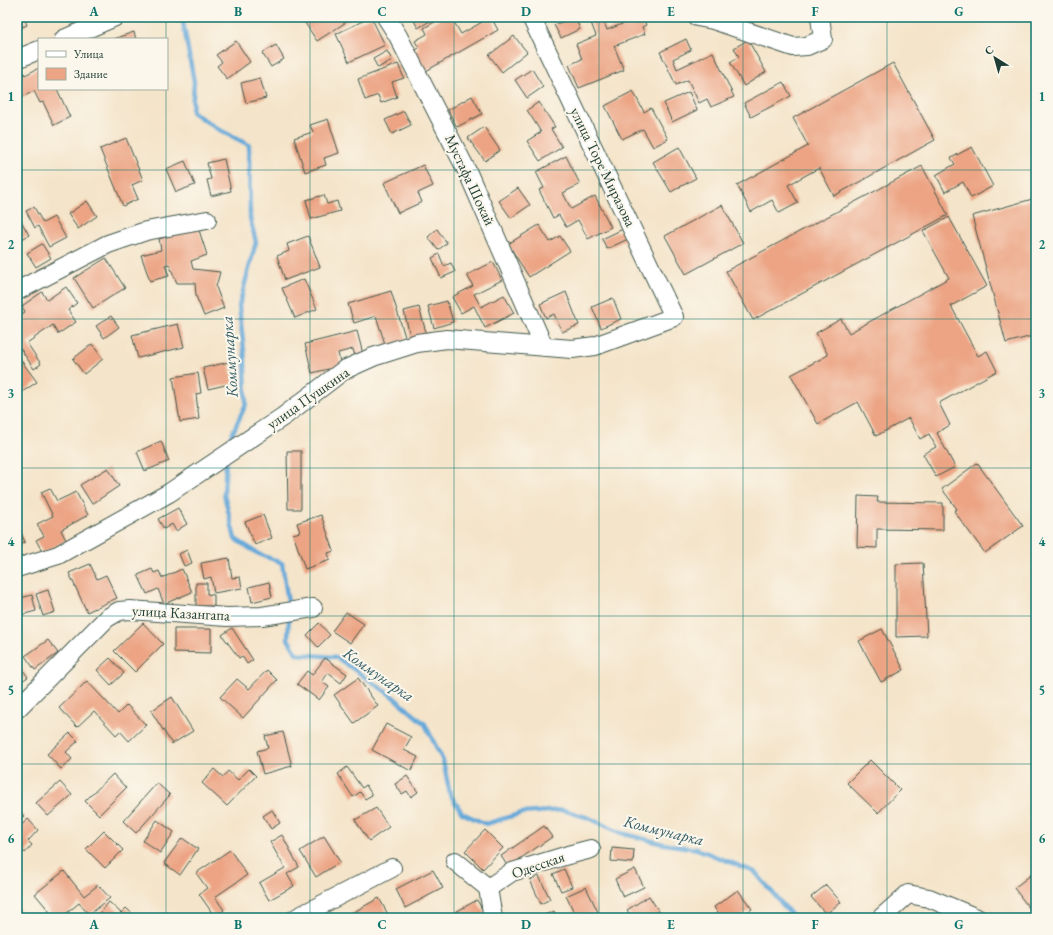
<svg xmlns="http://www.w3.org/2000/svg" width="1053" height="935" viewBox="0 0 1053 935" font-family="'EB Garamond',serif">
<rect width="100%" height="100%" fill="#fbf7ec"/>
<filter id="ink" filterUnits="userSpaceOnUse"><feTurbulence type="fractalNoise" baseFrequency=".025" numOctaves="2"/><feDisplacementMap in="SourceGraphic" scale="8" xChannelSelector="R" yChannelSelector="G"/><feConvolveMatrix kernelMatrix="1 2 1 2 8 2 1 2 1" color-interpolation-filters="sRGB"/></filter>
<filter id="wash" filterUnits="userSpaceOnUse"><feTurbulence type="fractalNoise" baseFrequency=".012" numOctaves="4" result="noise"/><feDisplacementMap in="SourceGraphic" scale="16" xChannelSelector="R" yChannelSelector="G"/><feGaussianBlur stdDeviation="0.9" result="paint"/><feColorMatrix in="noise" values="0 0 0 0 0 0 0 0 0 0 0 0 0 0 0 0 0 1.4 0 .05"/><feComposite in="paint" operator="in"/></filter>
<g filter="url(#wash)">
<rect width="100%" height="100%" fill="#f4e4c9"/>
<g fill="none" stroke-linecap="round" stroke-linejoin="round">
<path stroke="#64a8d9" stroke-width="4.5" d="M182 17 194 82 192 112 218 129 249 145 250 218 256 242 239 306 245 359 246 404 226 447
M226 461 224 494 235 539 259 554 282 563 289 609
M289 616 288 639 297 654 336 657 392 696 425 724 443 761 450 794 462 813 486 824 522 813 563 810 589 818 621 833 664 844 697 849 755 872 794 918"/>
</g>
<g id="blocks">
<path fill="#eca484" d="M17 17H24L27 25 17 29Z
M308 17H354L317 41 303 20Z
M371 17 385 45 349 62 336 34Z
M412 17H437L418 28Z
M443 17H451L461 34 491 17 498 30 426 71 414 51 419 48 415 41 427 34 424 28Z
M575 17 580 29 561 38 554 25Z
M597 17H602L607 30 627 22 625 17H643L646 25 642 27 645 34 614 46 624 70 579 88 569 65 582 59 576 44 596 36 590 20Z
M134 32 136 39H113Z
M514 36 527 52 502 72 489 55Z
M686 39 691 50 673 59 677 69 713 52 734 97 711 107 707 99 699 103 688 80 676 85 660 52Z
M748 40 766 72 744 86 730 62 739 57 734 48Z
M236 41 250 62 227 79 217 66 222 62 216 55Z
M276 45 284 59 271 67 262 53Z
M387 51 392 60 378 68 373 59Z
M893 63 935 140 834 196 819 168 788 185 798 203 779 213 772 200 751 212 737 185 808 146 793 118Z
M398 64 404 78 392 82 397 97 381 103 378 95 365 100 358 79Z
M39 68V89H57L70 117 54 125 43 102 40 103 34 91 17 100V72L22 69 25 75Z
M532 69 543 87 527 98 515 80Z
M260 78 266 98 246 103 241 83Z
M783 82 791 96 751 117 744 103Z
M633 91 644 112 651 108 668 139 653 147 643 129 622 139 605 106Z
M689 92 697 110 672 122 664 103Z
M472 96 482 114 457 127 448 110Z
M539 102 555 127 551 129 562 147 540 161 527 141 541 132 527 110Z
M404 111 411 125 392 134 385 120Z
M328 119 339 153 324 158 326 165 305 172 294 138 313 132 310 125Z
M484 127 500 150 485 161 468 138Z
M126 138 143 180 132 185 138 199 123 206 100 149Z
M679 147 696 178 671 192 653 162Z
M972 147 993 186 971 198 963 182 945 192 936 175 955 164 951 158Z
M566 156 580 184 563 193 571 209 595 196 611 227 588 239 578 220 566 227 559 215 553 218 539 190 544 188 536 172Z
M224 159 231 191 211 196 207 180 211 179 207 163Z
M185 161 195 185 176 192 166 169Z
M423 165 433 186 418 193 422 202 398 213 384 183Z
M922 166 948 215 753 320 726 271Z
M518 188 530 205 511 218 499 201Z
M324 195 327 204 337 201 340 211 311 219 306 200Z
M1036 198V335L1006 343 972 216Z
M87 201 97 216 78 229 68 214Z
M722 205 743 243 686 274 665 236Z
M34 207 43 223 54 217 66 238 49 247 38 226 35 228 26 211Z
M17 214 29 235 17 242Z
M949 217 987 286 951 306 978 356 987 351 997 371 939 403 950 425 937 433 955 467 936 477 923 454 936 447 929 434 920 439 909 418 876 436 858 402 818 424 791 375 828 355 816 333 841 319 849 333 949 278 923 231Z
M539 225 550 242 560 236 570 251 529 277 508 244Z
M198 227 207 255 191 261 193 269 220 272 216 287 224 308 204 316 196 296 195 283H177L169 264 165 265 169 276 150 281 141 255 161 250 159 239Z
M437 229 447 243 438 250 428 237Z
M623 229 628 239 607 249 602 239Z
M308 236 320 267 285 280 277 256 289 251 287 244Z
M42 244 51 258 36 267 27 253Z
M439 254 444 266 451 263 455 272 441 278 432 258Z
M106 258 125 288 93 308 74 278Z
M493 262 502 280 474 294 481 307 504 295 514 313 485 328 474 306 461 313 452 297 473 286 467 275Z
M304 279 317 309 295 318 282 288Z
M66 287 77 303 68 310 76 322 58 334 53 325 27 343 41 364 34 369 20 348 17 351V317L25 312 22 306 42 292 47 300Z
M391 291 406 340 386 347 376 316 354 323 348 304Z
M566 292 579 325 562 332 554 314 546 318 540 304Z
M613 298 621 319 601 328 592 307Z
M447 301 453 322 434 328 428 306Z
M419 307 427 336 411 340 404 311Z
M111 316 119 327 104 338 96 326Z
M178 324 184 347 138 358 132 335Z
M357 331 363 354 355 356 353 349 338 353 341 366 312 373 305 344Z
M92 344 103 359 84 374 73 359Z
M20 359 37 382 22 392 17 385V362Z
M229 362 234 383 208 389 203 368Z
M198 373 201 393 196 394 199 419 180 422 173 377Z
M161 441 169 461 145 471 137 452Z
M287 451H301V509H288Z
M977 463 1023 526 985 553 954 511 957 509 942 489Z
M108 468 119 486 92 504 80 485Z
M50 488 57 501 76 492 88 515 61 530 66 540 43 553 36 540 44 536 37 524 53 516 41 492Z
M858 496 878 497 877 502 943 503V530L877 529V548L857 547Z
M178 508 187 524 176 531 172 524 164 529 158 519Z
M263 515 272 538 255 545 245 522Z
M321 515 334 551 328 553 330 560 305 569 293 534 300 532 297 523Z
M17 524 25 542 17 546Z
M187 550 192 563 184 566 179 554Z
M229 558 232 578 240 577 242 588 214 593 211 577 204 579 201 563Z
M923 563 927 636 896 637V564Z
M90 564 97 579 106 575 117 598 87 612 69 573Z
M152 569 154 573 159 571 162 578 182 569 192 592 164 604 158 589 147 594 138 575Z
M269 582 272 597 252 602 249 587Z
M196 583H207V594L214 595V606H196Z
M48 590 55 612 43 616 36 594Z
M32 595 36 611 17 616V599Z
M346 612 364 624 350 643 332 631Z
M143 623 163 644 135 672 114 651Z
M319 623 330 635 318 647 307 635Z
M232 628 253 660 247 664 242 656 239 658 222 635Z
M174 629H211V653L174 652Z
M882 629 904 670 881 682 859 641Z
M48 640 58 653 35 670 25 656Z
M110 658 124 673 111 685 97 670Z
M325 658 347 674 341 683 328 673 322 682 329 687 319 700 297 684 307 671 312 675Z
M17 662 28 677 17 684Z
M267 670 277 680 243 718 220 697 237 679 249 689Z
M358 678 378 706 354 723 334 695Z
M87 681 118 714 127 705 146 725 129 741 120 731 116 735 94 711 77 727 59 708Z
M172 697 193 731 172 744 151 711Z
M386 724 411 737 404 750 418 757 411 771 372 750Z
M283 732 292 766 263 774 257 751 268 748 265 736Z
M70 733 78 741 66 752 72 759 61 769 47 754Z
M870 760 900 790 878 813 847 783Z
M347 767 362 788 366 785 372 795 365 799 360 792 353 797 338 774Z
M214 769 223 777 228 771 238 780 249 769 256 776 227 806 202 783Z
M113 774 126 788 99 815 85 801Z
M407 776 418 792 411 797 407 791 402 794 395 784Z
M60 782 72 795 48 816 36 803Z
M157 783 170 795 136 833 123 821Z
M376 808 389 827 369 841 355 820Z
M17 809 24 816 17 822Z
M272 810 280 823 271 829 263 816Z
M28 819 38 830 28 841 32 845 25 853 17 845V829Z
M157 820 174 832 160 853 143 841Z
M544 826 552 837 508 867 501 856Z
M485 830 503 848 483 869 465 851Z
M104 831 123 850 105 868 86 849Z
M282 835 299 867 287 874 294 886 269 900 259 883 285 868 270 842Z
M324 836 340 862 316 877 300 851Z
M182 838 198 849 180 875 164 863Z
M612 848 634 850 633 863 611 861Z
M230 850 247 875 215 897 224 910 215 917 199 894 207 888 196 873Z
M564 869 572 887 561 891 553 874Z
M635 869 644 887 623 897 615 879Z
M433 870 443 888 405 908 396 889Z
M64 871 84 896 98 885 110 898 89 915 79 903 61 918H55L35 894Z
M1036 871V911L1033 913 1014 888Z
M539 876 550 899 541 904 530 880Z
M826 885 841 902 826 914 811 897Z
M586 887 598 912 585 918H577L566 896Z
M738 890 752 909 739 918H721L714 907Z
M649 896 663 918H632L627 910Z
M379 898 390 918H343Z
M477 900 487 918H454L452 914Z
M109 902 121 913 126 908 137 918H95Z
M17 906 26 918H17Z
M554 911 557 918H538Z"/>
</g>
</g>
<g filter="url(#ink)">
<use href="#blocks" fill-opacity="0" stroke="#3f564a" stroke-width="1"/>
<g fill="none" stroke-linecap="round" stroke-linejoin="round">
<defs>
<path id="minor" d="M386 17 398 36 468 173 544 347
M697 17 713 20 793 47 807 46 823 39 820 17
M64 39 115 17
M17 59 39 50
M17 291 108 244 146 231 207 220
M17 568 58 555 169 493 284 416 344 370 373 357 417 343 447 339 572 349 595 346 674 317 531 17
M17 709 107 618 119 611 130 610 227 617 262 616 313 608
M455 861 488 888 493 918
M488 888 512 872 568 855 591 849
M296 918 392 868
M881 918 908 894 929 898 977 918"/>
</defs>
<use href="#minor" stroke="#3f564a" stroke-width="20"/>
<use href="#minor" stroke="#fff" stroke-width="18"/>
</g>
</g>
<path fill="none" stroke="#0f766e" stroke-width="1" stroke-opacity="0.55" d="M166 17V39M310 17V918M454 17V918M599 17V918M743 17V918M887 17V918M166 89V918M17 170H1036M17 319H1036M17 468H1036M17 616H1036M17 764H1036"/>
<g text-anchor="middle" stroke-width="4" stroke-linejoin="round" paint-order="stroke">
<g font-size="15" fill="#1f3d34" stroke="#fbf7ec">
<text transform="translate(603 167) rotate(64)" y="5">улица Торе Миразова</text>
<text transform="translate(470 180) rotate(65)" y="5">Мустафа Шокай</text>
<text transform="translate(308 398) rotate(-35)" y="5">улица Пушкина</text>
<text transform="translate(181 613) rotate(3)" y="5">улица Казангапа</text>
<text transform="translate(538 865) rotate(-19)" y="5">Одесская</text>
</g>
<g font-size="16" font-style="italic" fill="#345d66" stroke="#fbf7ec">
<text transform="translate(229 357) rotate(-94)" y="6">Коммунарка</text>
<text transform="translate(379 674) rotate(35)" y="6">Коммунарка</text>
<text transform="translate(664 830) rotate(14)" y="6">Коммунарка</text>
</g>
</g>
<rect width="1053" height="935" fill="none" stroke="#fbf7ec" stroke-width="44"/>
<rect x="38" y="38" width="130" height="52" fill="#fbf7ec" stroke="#a3ada2"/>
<rect x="46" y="51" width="20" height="6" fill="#ffffff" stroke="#a3ada2"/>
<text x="74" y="58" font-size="12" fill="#1f3d34">Улица</text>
<rect x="46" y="68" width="20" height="12" fill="#eca484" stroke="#a3ada2"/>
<text x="74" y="78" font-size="12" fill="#1f3d34">Здание</text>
<g transform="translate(995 58) rotate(323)" stroke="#fbf7ec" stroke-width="3" paint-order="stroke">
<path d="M0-3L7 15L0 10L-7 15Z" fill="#1f3d34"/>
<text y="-6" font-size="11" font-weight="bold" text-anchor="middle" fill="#1f3d34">С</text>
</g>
<rect x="22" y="22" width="1009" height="891" fill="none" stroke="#0f766e" stroke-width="1.5"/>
<g font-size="13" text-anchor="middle" font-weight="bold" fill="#0f766e">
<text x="94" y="16">A</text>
<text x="238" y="16">B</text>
<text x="382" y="16">C</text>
<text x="526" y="16">D</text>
<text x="671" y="16">E</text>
<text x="815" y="16">F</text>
<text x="959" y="16">G</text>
<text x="11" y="101">1</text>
<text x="1042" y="101">1</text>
<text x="11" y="249">2</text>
<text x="1042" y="249">2</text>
<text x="11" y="398">3</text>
<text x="1042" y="398">3</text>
<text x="11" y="546">4</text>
<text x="1042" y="546">4</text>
<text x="11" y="695">5</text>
<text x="1042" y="695">5</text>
<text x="11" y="843">6</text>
<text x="1042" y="843">6</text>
<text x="94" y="929">A</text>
<text x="238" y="929">B</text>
<text x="382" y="929">C</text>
<text x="526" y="929">D</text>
<text x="671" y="929">E</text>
<text x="815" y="929">F</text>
<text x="959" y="929">G</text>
</g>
</svg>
